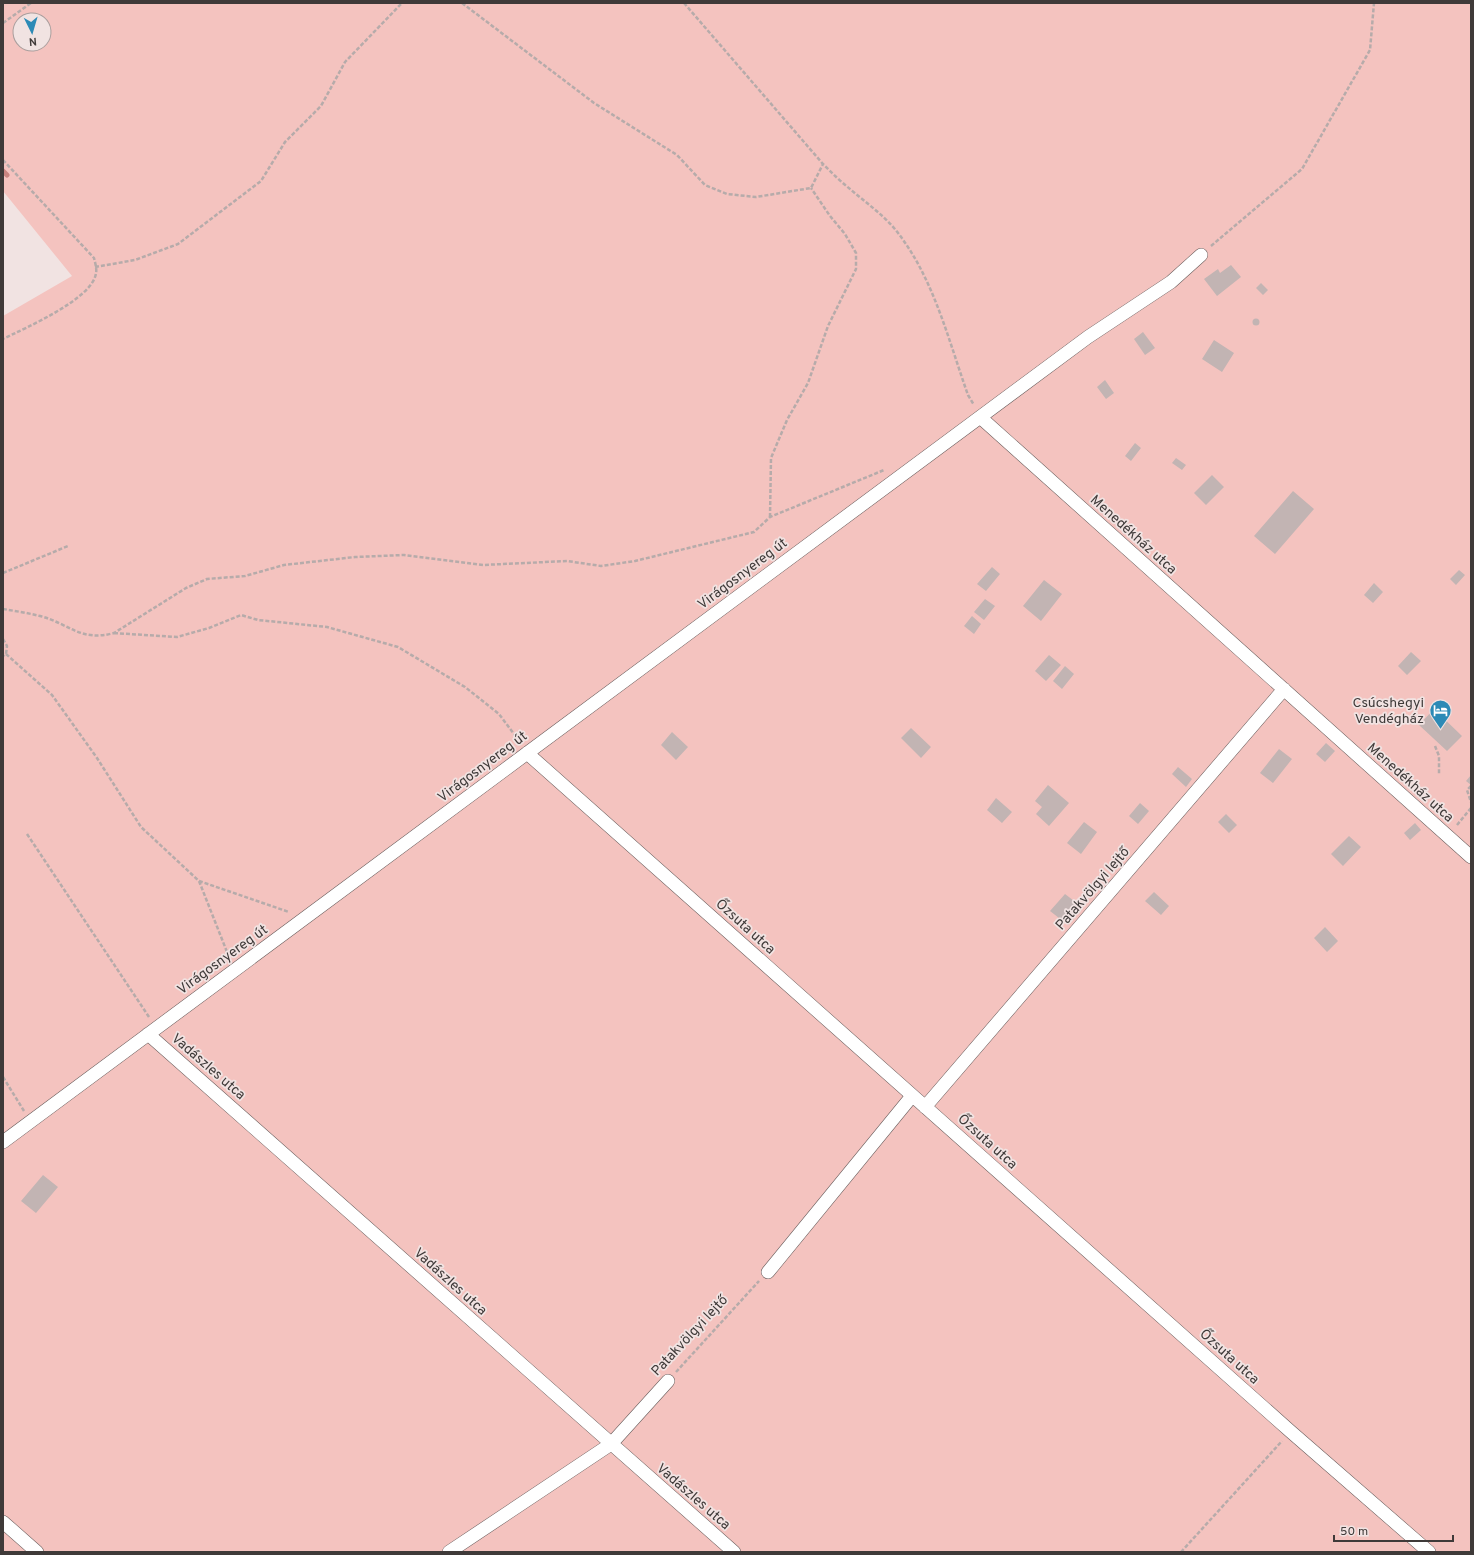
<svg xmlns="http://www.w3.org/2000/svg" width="1474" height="1555" viewBox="0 0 1474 1555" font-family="Overpass,sans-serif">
<rect width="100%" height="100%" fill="#f1e3e2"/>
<path fill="#f4c3bf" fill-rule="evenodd" d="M3 3H1471V1552H3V316L72 276 3 191ZM20 20H44V44H20Z"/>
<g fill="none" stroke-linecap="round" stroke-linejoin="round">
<path stroke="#c98480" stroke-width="5" d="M3 171 7 175"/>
</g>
<path fill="#c2b4b3" d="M1231 265 1241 277 1217 296 1204 279 1218 269 1220 273Z
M1261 283 1268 290 1263 295 1256 288Z
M1252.5 322a3.5 3.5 0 1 1 7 0a3.5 3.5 0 1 1-7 0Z
M1143 332 1155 348 1145 355 1134 339Z
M1214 340 1234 353 1222 372 1202 359Z
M1105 380 1114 393 1106 399 1097 387Z
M1135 443 1141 448 1131 461 1125 456Z
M1176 458 1186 465 1182 470 1172 463Z
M1212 475 1224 487 1206 505 1194 493Z
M1293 491 1314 509 1275 554 1254 536Z
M992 567 1000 574 986 591 977 584Z
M1459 570 1465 575 1456 585 1450 579Z
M1044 580 1062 594 1041 621 1023 606Z
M1374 583 1383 592 1373 603 1364 595Z
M985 599 995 606 984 620 974 612Z
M972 616 981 624 974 634 964 626Z
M1411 652 1421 661 1407 675 1398 666Z
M1049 655 1061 665 1046 681 1035 671Z
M1065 666 1074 674 1062 689 1053 681Z
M1434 709 1462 736 1447 751 1419 725Z
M911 728 931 747 921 758 901 738Z
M672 732 688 747 676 760 661 745Z
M1326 743 1335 751 1325 762 1316 754Z
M1279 749 1292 759 1273 783 1260 773Z
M1178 767 1192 779 1186 787 1172 774Z
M1471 775V785L1466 781Z
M1048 785 1069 803 1049 826 1036 814 1042 807 1035 801Z
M996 798 1012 812 1002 823 987 810Z
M1140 803 1149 811 1138 824 1129 816Z
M1226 814 1237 825 1229 833 1218 822Z
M1084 822 1097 832 1081 854 1067 843Z
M1415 823 1421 830 1410 840 1404 833Z
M1349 836 1361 847 1343 866 1331 854Z
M1154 892 1169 906 1161 915 1145 901Z
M1065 894 1082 907 1068 925 1050 911Z
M1325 927 1338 941 1327 952 1314 938Z
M43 1175 58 1187 36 1213 21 1201Z"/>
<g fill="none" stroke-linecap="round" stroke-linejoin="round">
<defs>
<path id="street" d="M980 417 1471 857
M527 753 1290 1431 1429 1552
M148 1034 734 1552
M925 1107 1284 689
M3 1142 1088 337 1171 282 1201 255
M768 1272 912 1096
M3 1522 37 1552
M449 1552 611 1444 668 1381"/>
</defs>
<use href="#street" stroke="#695d5c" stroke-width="14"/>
<path stroke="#b6abaa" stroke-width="2.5" stroke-dasharray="4 2" stroke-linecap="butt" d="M462 3 594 103 677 155 705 185 727 194 756 197 811 188 823 164
M684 3 823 164C832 173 841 182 850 189 865 202 881 213 894 228 933 275 948 339 968 395L974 405
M3 23 31 3
M3 160 94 258C95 262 97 269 96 273 93 299 25 328 3 339
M1211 246 1302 169 1370 50 1374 3
M95 267 135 260 178 244 261 181 285 142 321 106 345 62 402 3
M770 517 771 458 787 420 808 383 828 326 856 269V253L845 234 830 216 811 188
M3 573 68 546
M3 609C15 611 28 613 40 616 70 624 80 642 114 633L186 588 207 579 245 576 284 565 355 557 404 555 483 565 567 561 601 566 635 561 754 532 770 517 884 470
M114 633 177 637 209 628 241 615 258 620 327 627 398 647 465 687 499 714 520 742
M3 639 7 646 6 654 3 656
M6 654 52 695 97 758 141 827 199 881 289 912
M1435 746 1439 756V774
M1471 786 1467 790 1471 802
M1457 825 1471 808
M27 834 149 1017
M199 881 229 957
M3 1077 24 1111
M676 1372 759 1281
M1181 1552 1282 1441"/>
<use href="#street" stroke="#fff" stroke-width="13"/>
</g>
<defs>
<symbol id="hotel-pin" viewBox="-11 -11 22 30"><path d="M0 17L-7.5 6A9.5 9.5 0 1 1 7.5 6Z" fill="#2c8ab6" stroke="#f1e3e2"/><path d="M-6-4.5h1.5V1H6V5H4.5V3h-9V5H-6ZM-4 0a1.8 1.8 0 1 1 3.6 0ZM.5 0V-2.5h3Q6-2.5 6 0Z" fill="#fff"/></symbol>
</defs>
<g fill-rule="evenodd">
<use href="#hotel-pin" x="1428" y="698" width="25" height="34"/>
</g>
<g text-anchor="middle" stroke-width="3.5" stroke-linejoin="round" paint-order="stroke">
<g font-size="14" fill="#3f3a39" stroke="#f1e3e2">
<text transform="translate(1134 534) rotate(42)" y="5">Menedékház utca</text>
<text transform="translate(742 573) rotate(-37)" y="5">Virágosnyereg út</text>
<text transform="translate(482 766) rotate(-37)" y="5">Virágosnyereg út</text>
<text transform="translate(1411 782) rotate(42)" y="5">Menedékház utca</text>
<text transform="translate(1092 888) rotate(-49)" y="5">Patakvölgyi lejtő</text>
<text transform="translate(746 926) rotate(42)" y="5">Őzsuta utca</text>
<text transform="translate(222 959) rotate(-36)" y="5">Virágosnyereg út</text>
<text transform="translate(209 1066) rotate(41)" y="5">Vadászles utca</text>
<text transform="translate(988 1141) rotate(42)" y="5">Őzsuta utca</text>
<text transform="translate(451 1281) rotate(42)" y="5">Vadászles utca</text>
<text transform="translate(689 1335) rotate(-47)" y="5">Patakvölgyi lejtő</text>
<text transform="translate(1230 1356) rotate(42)" y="5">Őzsuta utca</text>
<text transform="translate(694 1496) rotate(41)" y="5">Vadászles utca</text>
</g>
<g font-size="14" fill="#3f3a39" stroke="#f1e3e2" text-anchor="end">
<text x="1424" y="707">Csúcshegyi<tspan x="1424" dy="16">Vendégház</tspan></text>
</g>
</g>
<rect width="1474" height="1555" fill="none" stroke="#3f3a39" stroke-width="8"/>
<g transform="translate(32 32) rotate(175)"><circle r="19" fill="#f1e3e2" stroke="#aa9f9e"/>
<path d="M0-3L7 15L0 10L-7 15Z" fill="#2c8ab6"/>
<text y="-6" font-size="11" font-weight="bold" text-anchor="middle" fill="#3f3a39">N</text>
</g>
<path d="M1334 1535v6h119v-6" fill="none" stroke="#3f3a39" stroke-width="2"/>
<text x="1340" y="1535" font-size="12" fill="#3f3a39" stroke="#f1e3e2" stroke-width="3" paint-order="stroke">50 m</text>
</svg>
